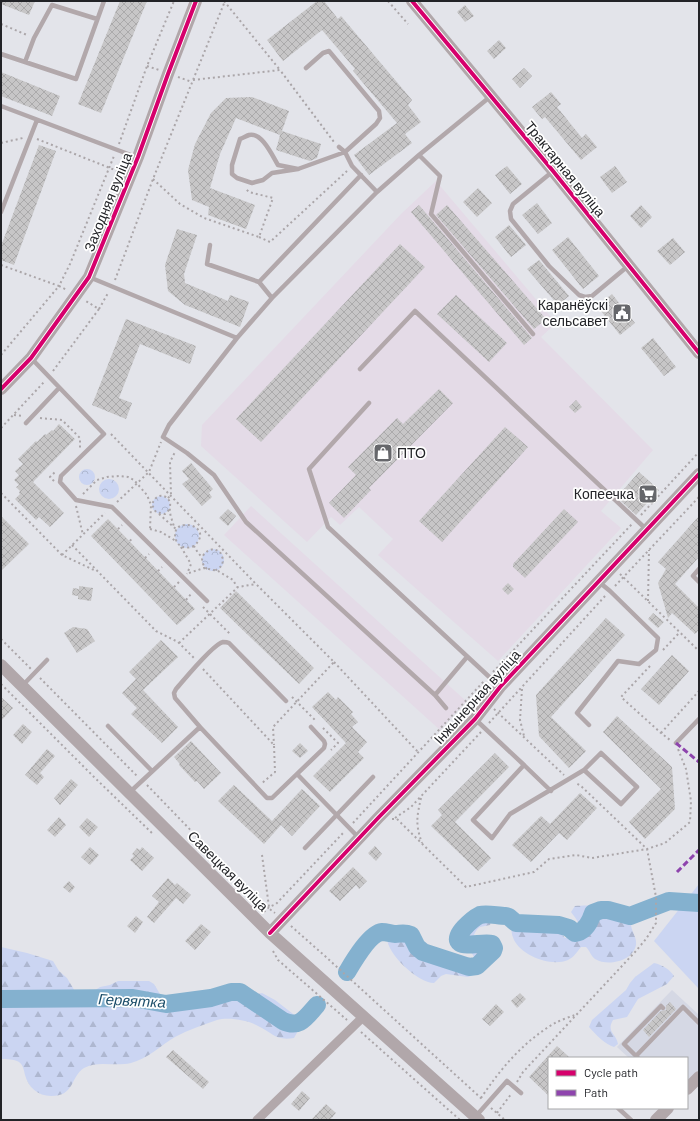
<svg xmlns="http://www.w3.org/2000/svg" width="700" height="1121" viewBox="0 0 700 1121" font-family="Barlow,sans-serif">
<defs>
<pattern id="forest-firs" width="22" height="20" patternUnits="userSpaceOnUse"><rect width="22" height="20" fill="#cbd5f2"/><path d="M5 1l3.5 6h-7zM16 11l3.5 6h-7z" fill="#aeb7d0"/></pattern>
<pattern id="park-crowns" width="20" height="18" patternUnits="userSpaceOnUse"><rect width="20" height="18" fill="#cbd5f2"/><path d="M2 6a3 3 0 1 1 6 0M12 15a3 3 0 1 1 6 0" fill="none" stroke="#aeb7d0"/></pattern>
<pattern id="building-cross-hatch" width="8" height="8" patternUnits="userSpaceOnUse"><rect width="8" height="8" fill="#c7c6c7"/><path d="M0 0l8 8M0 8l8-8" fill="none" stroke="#abaaab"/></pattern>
</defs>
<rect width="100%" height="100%" fill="#e3e4ea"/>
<path fill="#d5d8e4" d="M672 990 699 1015V1070L687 1083V1058H629L617 1047Z"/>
<path fill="#e4dbe7" d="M436 181 556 323 541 337 653 450 601 511 621 528 498 661 378 555 393 539 359 507 340 525 331 517 307 542 201 446 202 425 401 214Z
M251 506 466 701 440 730 224 535Z"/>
<path fill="#cbd5f2" d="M699 884V989L654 941Z"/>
<path fill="url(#forest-firs)" d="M575 906C586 906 616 903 624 908 630 911 630 919 631 924 631 931 637 937 636 945 633 961 608 967 595 959 591 956 590 951 586 947H581C577 952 574 957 568 960 551 967 522 956 514 940 511 934 511 928 511 922 517 918 538 919 547 918L565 938H571L578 935C582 925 577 920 571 912Z
M473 919H489L491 922 490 925C487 926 483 926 480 927 474 931 471 940 476 945 480 949 485 950 489 955L486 966 478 973 468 977 446 974 441 976 434 983C418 983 387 954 387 938 392 935 395 931 401 932 411 934 418 942 426 946 429 948 432 948 435 949 446 954 463 971 474 957 471 950 462 944 457 938 459 927 461 921 473 919Z
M1 947 27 953 53 961 59 971 67 978 76 993 81 996H86L100 987 110 985 118 981H149L154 984 163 999 172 1006H178L196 994 203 995 208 997H225L239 1000 245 999 249 996 262 993 275 1000 297 1017 299 1029 294 1038C275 1041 273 1033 258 1026 248 1020 228 1017 217 1020 203 1025 188 1030 175 1037 160 1046 147 1059 131 1063 114 1067 99 1060 84 1068 70 1077 75 1096 51 1096 38 1096 28 1087 25 1075 24 1070 23 1065 19 1062 14 1059 6 1059 1 1059Z
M654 963C663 965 669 969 674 976L667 984 638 999 627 1017 613 1020C606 1032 616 1033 618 1044L614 1047C606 1045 595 1034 589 1027L592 1020 626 990 630 983 635 977Z"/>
<path fill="url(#park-crowns)" d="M79 477a8 8 0 1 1 16 0a8 8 0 1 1-16 0Z
M99 489a10 10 0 1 1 20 0a10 10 0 1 1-20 0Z
M152 505a9 9 0 1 1 18 0a9 9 0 1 1-18 0Z
M175 536a12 12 0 1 1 24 0a12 12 0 1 1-24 0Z
M202 560a11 11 0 1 1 22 0a11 11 0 1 1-22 0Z"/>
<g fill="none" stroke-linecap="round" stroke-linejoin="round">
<path stroke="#84b1cf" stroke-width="18" d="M347 972C353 962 370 933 382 932 387 932 391 934 395 934 401 934 404 932 411 935L417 947 423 952 469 967 477 966 493 951 494 948 492 944C484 942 466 947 460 943 451 936 474 918 480 915 487 913 498 916 506 916L509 917 516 923 559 925 569 928 575 933C585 932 590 922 593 913L601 910H608L630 916 669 901 699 903
M1 999 133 998 166 1004 211 998 231 992H240L283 1021C300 1029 306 1017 317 1005"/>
</g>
<path fill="url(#building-cross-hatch)" d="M1 1H35L29 15 1 4Z
M120 1H147L101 113 78 104Z
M317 1H324L338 19 341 16 412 100 408 105 421 122 405 134 412 143 369 175 354 155 397 123 353 71 355 69 322 30 283 61 267 40Z
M465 5 474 16 465 22 457 12Z
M499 40 506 48 494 59 487 51Z
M524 68 532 76 520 88 512 79Z
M1 72 60 96 52 116 1 96Z
M551 92 561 104 557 107 582 138 586 134 597 147 581 160 545 117 542 119 532 107Z
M252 97 289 111 282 131 321 144 317 158 310 161 276 150 280 135 236 118 220 154 210 188 255 205 246 229 208 215 209 207 192 200 188 170 195 144 211 113 226 98Z
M39 145 56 151 14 265 1 260V246Z
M507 166 522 184 510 194 495 175Z
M615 166 627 182 612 193 600 177Z
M478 188 492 203 477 217 463 202Z
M537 203 552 223 538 234 522 215Z
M419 205 532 338 524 345 411 212Z
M447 205 546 319 534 329 436 215Z
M641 205 652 217 641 228 630 216Z
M509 225 526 245 511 257 495 237Z
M177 229 197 235 184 274 185 283 228 301 230 295 249 302 240 327 185 305 168 291 165 265Z
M568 237 599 276 583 289 552 250Z
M673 238 685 252 670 265 657 251Z
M400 244 425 267 261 442 236 419Z
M539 260 569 296 558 305 527 269Z
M612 294 635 323 620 335 597 306Z
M456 295 507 343 489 362 437 314Z
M126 319 196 346 190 364 140 344 119 398 132 403 126 419 92 405Z
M653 338 676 367 664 376 641 348Z
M439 389 453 403 369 488 371 490 344 518 329 503 356 475 348 467 397 418 403 424Z
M576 400 582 407 575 413 569 407Z
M59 424 75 439 33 482 64 513 50 527 39 517 36 520 15 499 20 494 19 493 20 491 16 487 19 485 14 480 19 475 15 471 23 464 18 459 36 441 37 442 45 434 46 435 52 430 53 431Z
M505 427 528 447 442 542 419 521Z
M191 463 213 489 209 493 212 497 202 506 182 484 189 479 182 471Z
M639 472 659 490 636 515 617 497Z
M228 509 236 516 228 526 219 518Z
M564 509 578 522 525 578 513 567V564Z
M1 516 29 544 1 571Z
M699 516V557L675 584 699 608V630L695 634 672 613 668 618 658 583 666 569 658 562Z
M108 519 195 609 177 625 91 536Z
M508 583 514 589 508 595 502 589Z
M79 586 93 588 91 601 78 599V596L72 595 73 588 79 589Z
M236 591 314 668 299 684 220 608Z
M653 613 664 622 658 628 648 619Z
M606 618 625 635 551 717 586 751 569 768 539 736 536 695Z
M73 627 87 629 95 641 77 653 64 633Z
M161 640 178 657 143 690 178 727 162 743 131 714 137 708 122 693 136 679 129 672Z
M672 655 689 671 659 705 641 689Z
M328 692 336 700 338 697 353 712 351 714 358 722 352 727 367 742 358 752 364 758 330 792 313 776 346 743 312 707Z
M1 697 13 708 1 721Z
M617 716 672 767 675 809 645 839 629 822 661 789 603 732Z
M23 724 32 732 22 744 13 735Z
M191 741 221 773 204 789 197 781 195 782 179 765 180 764 174 757Z
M300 743 308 751 300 758 292 751Z
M47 749 55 756 40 773 44 777 37 785 25 775Z
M495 753 509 767 455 822 491 858 478 871 431 826 442 815 438 810Z
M71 779 78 785 60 805 54 798Z
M234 785 272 821 302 789 320 806 292 836 281 825 264 844 218 801Z
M580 793 597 808 567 840 559 833 531 862 512 845 541 816 550 824Z
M59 817 66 825 55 837 47 830Z
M87 818 98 827 89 837 79 827Z
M375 846 382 854 376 861 368 853Z
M90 847 99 855 90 865 81 857Z
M142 847 154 858 142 871 130 860 134 856 132 854 137 848 140 850Z
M353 867 367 881 359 889 356 885 340 901 329 891Z
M168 878 175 885 177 883 191 895 183 904 176 898 154 923 147 917 159 902 152 896Z
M69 881 75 887 70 893 63 887Z
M136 916 143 922 135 933 127 926Z
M201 924 211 932 195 950 185 941Z
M520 993 526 999 517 1008 511 1001Z
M670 1002 676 1009 649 1037 643 1030 661 1011 666 1010V1006Z
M496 1004 504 1012 490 1026 482 1019Z
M557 1046 570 1058H549V1096L529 1077Z
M173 1050 209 1082 203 1089 166 1057Z
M302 1091 310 1098 299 1111 291 1104Z
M326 1104 336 1113 330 1120H311Z"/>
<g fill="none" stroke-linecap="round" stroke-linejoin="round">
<path stroke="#aba6a9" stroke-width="2" stroke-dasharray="2 3" stroke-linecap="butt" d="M224 1 280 70
M388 1 408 24
M1 24 27 35
M147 66 159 70
M178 77 192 82
M193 80 280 70 334 142
M37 139 120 172
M1 143 23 138
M119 144 147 66 174 1
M153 179 180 204 204 218 259 237 273 198 249 192 246 189
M259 237 270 242 347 171
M1 265 59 286 70 264 114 156
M115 280 153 179 225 1
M99 309 108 293
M1 355 59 286 67 290
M53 371 99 309 84 300
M14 415 23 416
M40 418 62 420 80 438V448
M1 428 44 382
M111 434 256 584 334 662 273 727 274 745
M54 481 50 477 55 472
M1 493 62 555 96 571
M83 494 97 480 107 477 119 476 128 477 134 480 147 495 151 505 150 529
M168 498 171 495 170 462 175 452
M117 502 149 472 161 442
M76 506 83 535
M169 510 165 514 156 512 152 505C154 497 162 492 168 499 172 503 169 507 170 511 170 516 173 522 174 527
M159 514 177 530
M641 515 699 452
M118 529 122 525
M150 529 161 532 176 541
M130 541 133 537
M72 545 156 631 178 642 194 658
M194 546C187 549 179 548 176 540 168 514 217 525 194 546L198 553 202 557
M181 547 191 564 187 574
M62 555 105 513
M145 558 149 554
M207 569C198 561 202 551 214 549L220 552 223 559C223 565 220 569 213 571
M158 571 162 567
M189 573 204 568 218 571 233 580 237 587
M620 574 699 651
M615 586 699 497
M174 587 179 582
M186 600 191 594
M648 601 649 550
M203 607 231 635
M1 639 31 669
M179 643 238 587 256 584
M663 650 680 632
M334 662 418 752
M650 666 621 697 661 733 670 740
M203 669 274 745 275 772 261 784
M493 672 632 524
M40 678 138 777
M1 684 94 777 154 835
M522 689 520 720 524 736
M292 697 316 721
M494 709 564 775
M489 723 606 595
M323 728 338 743 331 750
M661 733 699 691
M147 785 260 902 275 913
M421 798C417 816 415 824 422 843
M395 818 411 807 481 732
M392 819H397L466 887 534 872 549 859 576 855 592 858 647 849 665 843 690 822 691 801 686 769 678 749
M353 823 484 681
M262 855 269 907
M264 912 269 907 276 904 344 832
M291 926 326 957 482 1099
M273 951 278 960 347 1020
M361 1032 460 1120
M517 1082 523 1072 635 952 646 939 656 923V897L647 849 581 786 576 783
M481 1098C501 1068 524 1041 555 1023 561 1020 569 1017 575 1015
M491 1108 505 1120
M497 1113 512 1093"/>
<path stroke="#b2a8ab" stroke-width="4.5" d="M1 54 76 79 104 1
M25 62 34 38 52 5 97 19
M1 106 136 157
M339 147 345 152 352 166 377 192
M419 155 440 176 431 214 533 334
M298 169 278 165C272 155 262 132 249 135 246 136 243 138 240 139L232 165V174L237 178 252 183 263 180 272 173 298 169 345 152 376 124 380 118 379 111 329 51 323 53 306 68
M552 172 513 204 510 211 511 219 549 266 579 295 585 297 592 296 628 266
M1 212 37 120
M210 245 207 264 259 282 361 175
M89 277 237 338
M259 282 272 298
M31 358 104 434 61 476 60 482 76 500 112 507 207 601
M360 369 415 311 647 530
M369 403 309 469 328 527 499 686
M26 423 59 388
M699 569 693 576 699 582
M23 685 47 660
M435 695 467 657
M446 708 435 695 246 522 214 475 187 453 163 437 169 425 237 338 272 298 377 192 419 155 491 96
M476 720 524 765 473 820 492 838 510 814 584 770 621 804 637 787 601 753 584 770
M589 725 577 713 618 661 639 664 656 650 658 638 610 591 599 582
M108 726 152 771
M200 727 175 698 174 693 176 689C184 680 213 644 223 642 225 642 227 642 229 643L286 701
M676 743 699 719
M524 765 551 791
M298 775 359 838
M130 792 200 727 267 798H272L324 748 325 744 324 741 311 727
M305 848 373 777
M636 1056 624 1044 661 1006 663 1008
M638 1058 636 1056 683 1007 699 1023
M618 1108 631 1120
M476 1116 507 1081 521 1093"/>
<path stroke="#b2a8ab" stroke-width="9" d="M257 1120 363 1017"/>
<path stroke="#b1a7aa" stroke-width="12" d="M412 1 553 171 699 353
M1 389 31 358 89 277 138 157 168 74 196 1
M1 665 270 933 479 1120
M270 933 379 817 475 719 500 687 699 474
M687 1089 699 1077
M656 1120 668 1108"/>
<path stroke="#8e44ad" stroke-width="3" stroke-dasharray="6 3" stroke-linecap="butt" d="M676 743 699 762
M677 872 699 850"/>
<defs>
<path id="cycleway" d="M412 1 553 171 699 353
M1 389 31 358 89 277 138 157 168 74 196 1
M270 933 379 817 475 719 500 687 699 474"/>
</defs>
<use href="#cycleway" stroke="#fff" stroke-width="6"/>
<use href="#cycleway" stroke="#d6006c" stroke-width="4"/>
</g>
<defs>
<symbol id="civic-square" viewBox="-11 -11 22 22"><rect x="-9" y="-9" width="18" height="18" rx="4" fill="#66676b" stroke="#fff"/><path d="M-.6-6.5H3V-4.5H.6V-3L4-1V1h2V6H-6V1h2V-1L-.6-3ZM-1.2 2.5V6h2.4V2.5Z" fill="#fff"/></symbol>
<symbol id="shop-square" viewBox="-11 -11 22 22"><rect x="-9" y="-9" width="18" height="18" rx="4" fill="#66676b" stroke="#fff"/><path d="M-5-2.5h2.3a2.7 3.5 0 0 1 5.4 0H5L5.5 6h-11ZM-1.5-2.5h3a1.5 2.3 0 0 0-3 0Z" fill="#fff"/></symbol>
<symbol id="supermarket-square" viewBox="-11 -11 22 22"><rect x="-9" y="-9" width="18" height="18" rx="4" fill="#66676b" stroke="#fff"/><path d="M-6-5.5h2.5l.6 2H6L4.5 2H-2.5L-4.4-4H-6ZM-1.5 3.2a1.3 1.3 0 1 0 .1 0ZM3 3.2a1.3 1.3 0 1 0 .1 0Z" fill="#fff"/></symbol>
</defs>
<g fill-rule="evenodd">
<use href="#civic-square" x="611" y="302" width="22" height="22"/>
<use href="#shop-square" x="372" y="442" width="22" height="22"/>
<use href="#supermarket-square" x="637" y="483" width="22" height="22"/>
</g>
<g text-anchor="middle" stroke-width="3.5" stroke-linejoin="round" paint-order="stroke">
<g font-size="14" fill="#222327" stroke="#fff">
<text transform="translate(565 169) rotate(51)" y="5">Трактарная вуліца</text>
<text transform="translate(108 202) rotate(-68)" y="5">Заходняя вуліца</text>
<text transform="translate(477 697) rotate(-48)" y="5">Інжынерная вуліца</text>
<text transform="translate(228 871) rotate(45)" y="5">Савецкая вуліца</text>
</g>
<g font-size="14" fill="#222327" stroke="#fff" text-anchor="end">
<text x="608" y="310">Каранёўскі<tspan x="608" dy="16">сельсавет</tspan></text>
<text x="397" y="458" text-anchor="start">ПТО</text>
<text x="634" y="499">Копеечка</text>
</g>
<g font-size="15" font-style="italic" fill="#1c4e6a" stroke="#fff">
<text transform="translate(132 1001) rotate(3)" y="5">Гервятка</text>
</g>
</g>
<rect width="700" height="1121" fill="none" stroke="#222327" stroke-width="4"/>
<rect x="548" y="1057" width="140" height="52" fill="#ffffff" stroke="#a7a7a9"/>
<rect x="556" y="1070" width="20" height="6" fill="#d6006c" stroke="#a7a7a9"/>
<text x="584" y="1077" font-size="12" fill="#222327">Cycle path</text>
<rect x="556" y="1090" width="20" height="6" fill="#8e44ad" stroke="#a7a7a9"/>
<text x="584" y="1097" font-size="12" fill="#222327">Path</text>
</svg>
